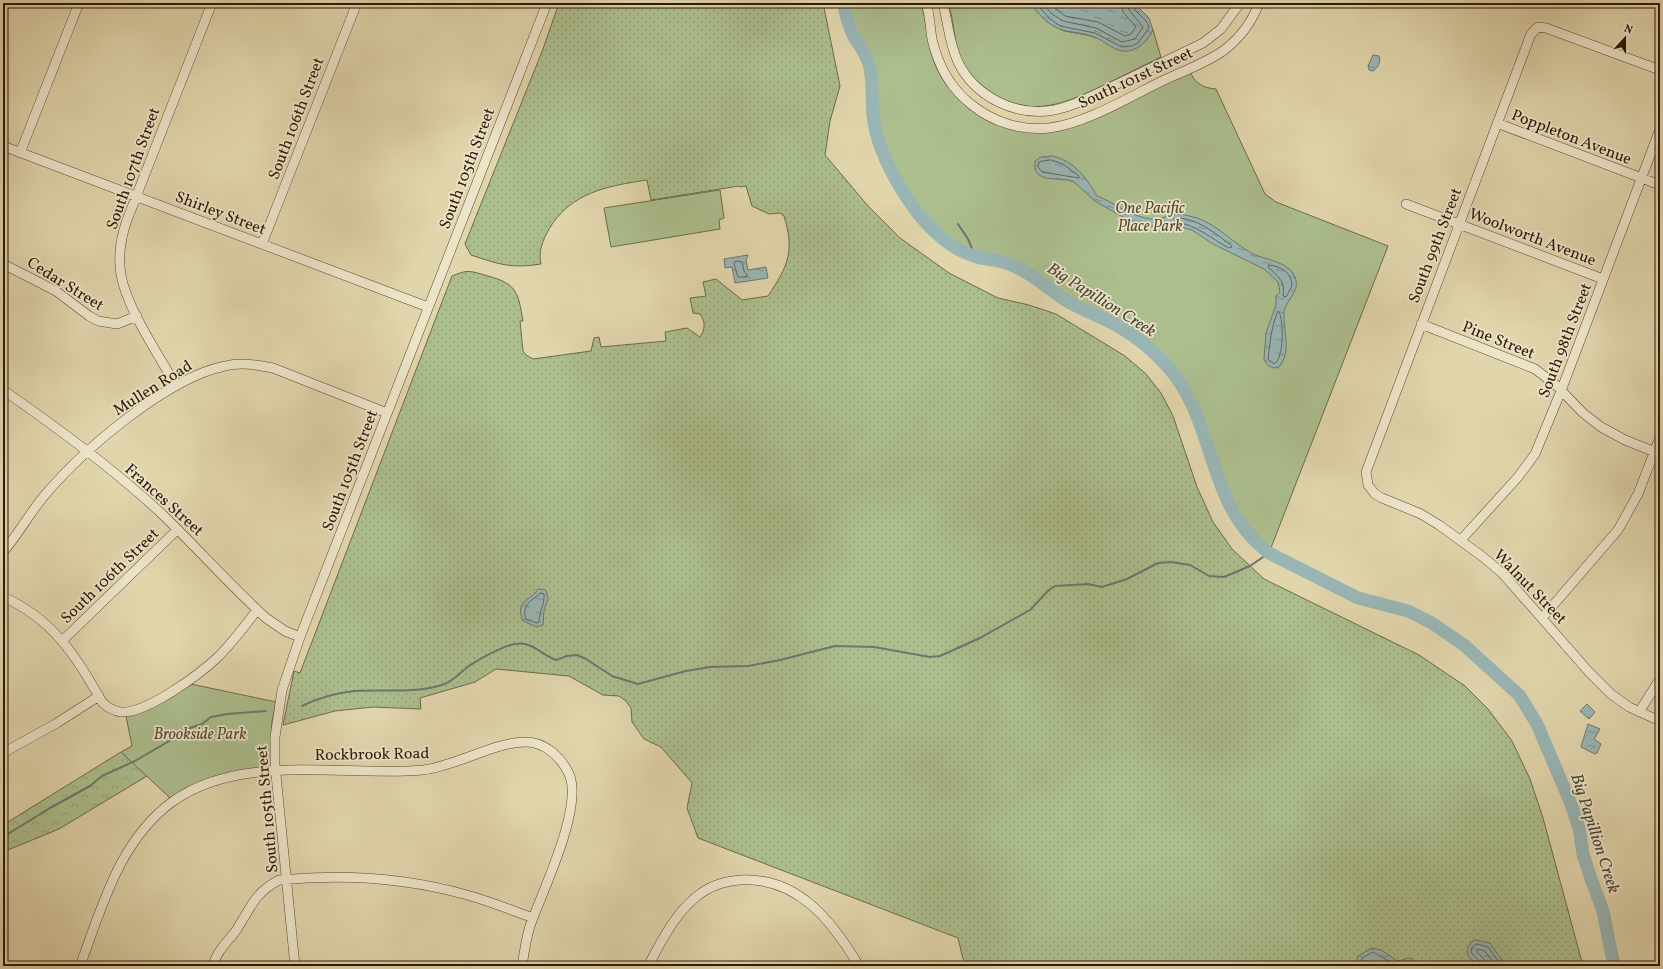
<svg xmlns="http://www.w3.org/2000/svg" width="1663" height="969" viewBox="0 0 1663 969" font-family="Vollkorn,serif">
<defs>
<pattern id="grass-dots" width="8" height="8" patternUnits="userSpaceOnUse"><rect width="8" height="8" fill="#acbe8e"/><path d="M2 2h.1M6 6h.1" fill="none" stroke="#94a379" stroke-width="1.8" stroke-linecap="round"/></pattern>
<pattern id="forest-crowns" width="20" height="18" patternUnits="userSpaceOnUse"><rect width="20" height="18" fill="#acbe8e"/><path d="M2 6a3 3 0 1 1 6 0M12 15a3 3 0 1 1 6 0" fill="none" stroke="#94a379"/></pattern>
<pattern id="water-ripples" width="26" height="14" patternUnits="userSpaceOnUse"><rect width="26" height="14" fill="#99b6b5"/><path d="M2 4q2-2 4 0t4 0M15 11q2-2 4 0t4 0" fill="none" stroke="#7d9391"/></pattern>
</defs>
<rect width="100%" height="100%" fill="#e1d5ac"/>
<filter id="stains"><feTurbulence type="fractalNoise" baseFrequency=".005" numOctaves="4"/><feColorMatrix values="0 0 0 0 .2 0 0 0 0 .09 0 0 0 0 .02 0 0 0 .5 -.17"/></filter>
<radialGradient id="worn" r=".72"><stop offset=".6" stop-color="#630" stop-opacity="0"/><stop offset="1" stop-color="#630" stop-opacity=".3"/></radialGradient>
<path fill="url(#grass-dots)" stroke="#6d6a4a" d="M559 3H823L840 86 830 121 825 155 868 206 900 238 949 273 998 298 1029 305 1056 314 1125 356 1146 374 1161 393 1173 416 1197 487 1213 522 1232 549 1264 579 1419 655 1465 686 1488 709 1512 741 1530 779 1543 818 1583 966H970L963 959 958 938 698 838 687 808 692 783 661 747 644 739 632 722 631 708 626 701 619 696 603 695 569 676 496 669 475 682 420 698 421 709 373 707 335 711 283 725 294 671 300 673 452 276C469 269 470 271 488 276 517 284 518 292 523 321H520L523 351 526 355 533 359 591 351 594 338 599 337 601 347 666 341 665 332 687 328 700 337C705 330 706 322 700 314L693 313 690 298 706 296 703 282 716 279 742 300 768 296C788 266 795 251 784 216L780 213 769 214 752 206 746 186 740 187 739 186 651 200 647 180C608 186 571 192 549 229 543 240 538 251 541 264 511 269 498 264 471 255L465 244 543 49Z"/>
<path fill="url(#forest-crowns)" stroke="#6d6a4a" d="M121 752 147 776 59 829 3 852V825Z"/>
<path fill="#acbe8e" stroke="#6d6a4a" d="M843 3H921C927 22 927 43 934 62 954 112 1011 142 1063 130L1190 72C1196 84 1203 88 1216 89L1265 194 1276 202 1388 246 1269 553C1204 504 1218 422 1167 366 1153 350 1137 337 1118 326 1101 317 1082 310 1065 300 1046 287 1032 273 1009 264 1000 260 990 260 980 258 970 255 958 250 950 244 914 220 878 158 873 116 871 98 874 81 869 64 866 53 859 45 853 35 848 25 846 14 843 3Z
M948 3H1032L1034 7 1046 21 1064 31 1087 35 1100 39 1145 42 1153 30 1161 57C1142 66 1123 76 1104 85 1066 103 1031 119 992 93 980 85 969 74 962 62 953 43 955 22 948 3Z
M720 190 724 218 719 220 720 229 611 247 604 208Z
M191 684 276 702 272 721 271 768C231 773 205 776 170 798L121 752 132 746 126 716 171 698Z"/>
<path fill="url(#water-ripples)" stroke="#6e766f" d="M1032 3H1134L1149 18 1153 30C1147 40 1141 49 1128 51 1115 53 1106 41 1094 37 1074 29 1062 36 1043 18 1038 13 1034 9 1032 3Z
M1373 55 1379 56C1381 62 1378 68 1373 71L1369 70 1368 66Z
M1052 156C1074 161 1086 177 1097 196 1115 203 1131 217 1152 219 1159 220 1166 216 1173 215 1181 213 1189 216 1197 218 1218 225 1234 244 1253 254 1267 260 1289 262 1295 277 1301 292 1285 300 1284 313 1283 330 1292 352 1279 367 1272 370 1266 365 1264 359L1266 333 1276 305V296L1280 292 1278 282 1264 269 1213 244 1192 230 1181 227H1156L1128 220 1095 201 1074 182 1068 180 1045 178 1039 175 1035 170V161L1041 157Z
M748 255 746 260 748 270 766 267 768 278 735 283 732 267 725 268 724 259Z
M538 589 546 590 548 599 544 610 543 625 537 627 523 621C514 600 531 601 538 589Z
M1587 704 1595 712 1589 719 1580 711Z
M1588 724 1600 729 1594 739 1601 744 1597 753 1595 754 1581 747Z
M1475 940 1490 943 1506 966H1478L1469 957 1467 950 1471 942Z
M1372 948 1381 950 1397 961C1406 960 1413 953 1416 966H1355L1358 956Z"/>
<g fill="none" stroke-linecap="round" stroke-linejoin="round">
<path stroke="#64665d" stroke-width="1" d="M1036 3 1049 18 1060 26 1095 33 1122 47 1132 46 1138 43 1149 28C1147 17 1133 13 1132 3
M1042 3 1052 14 1063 21 1096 28 1122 42 1135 39 1143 27 1129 10 1127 3
M1049 3 1065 16 1098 22 1125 36 1131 34 1136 27 1123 12 1121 3
M1051 160 1063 164 1079 176V178L1042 172 1038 167 1039 162Z
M1176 218C1198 218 1214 233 1231 245L1232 247 1229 248C1211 239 1196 224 1175 222L1174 220Z
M736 261 742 262 744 271 747 275V277H738L734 264Z
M1269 265C1281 266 1292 273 1292 286L1286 297 1283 296C1286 282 1278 276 1269 268Z
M1279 312C1284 321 1284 359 1274 364L1268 359C1270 343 1271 329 1277 313Z
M541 593 544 594C545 603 539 612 539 622L537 623 526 619C521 605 532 600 541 593Z
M1359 966 1362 958 1373 952 1396 965 1409 961 1412 966
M1481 966 1480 962 1471 952 1472 947 1477 944 1488 947 1502 966
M1486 966 1484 959 1477 952 1478 949 1485 951 1496 966"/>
<path stroke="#6e766f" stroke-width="2" d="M958 224 968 239 975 256
M302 706C318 698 336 693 354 691 384 689 413 694 442 685 454 681 459 673 469 666 479 659 503 646 515 644 533 641 541 655 556 660L567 656 577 655 586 659 612 676 638 684 686 671 710 667 748 666 780 660 835 646 874 647 930 657 940 656 980 638 1030 610 1049 590 1055 586 1088 584 1102 587 1127 579 1158 563 1171 562 1190 565 1209 576 1224 577 1250 566 1269 553
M3 837 50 808 90 786 102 776 135 761 176 737 181 731 202 724 211 717 227 714 266 711"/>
<path stroke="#99b6b5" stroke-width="13" d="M843 3C846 14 848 25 853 35 859 45 866 53 869 64 874 81 871 98 873 116 878 158 914 220 950 244 958 250 970 255 980 258 990 260 1000 260 1009 264 1032 273 1046 287 1065 300 1082 310 1101 317 1118 326 1137 337 1153 350 1167 366 1218 422 1204 504 1269 553L1358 598 1408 611 1432 623 1464 645 1519 695 1537 724 1571 804 1579 828 1583 854 1591 879 1603 911 1614 966"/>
<defs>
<path id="minor" d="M926 3C930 15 930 27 932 39 938 65 951 89 972 105 993 122 1021 131 1049 128 1084 124 1128 98 1160 82 1181 72 1204 64 1223 51 1239 39 1252 22 1259 3
M943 3C948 23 949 43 958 62 975 97 1016 117 1054 110 1072 107 1090 97 1107 89 1139 74 1171 58 1203 43L1221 29 1240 3
M1660 70 1546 28 1538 27 1531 34 1366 472 1368 485 1375 494 1382 498 1421 514 1439 525 1483 557 1502 573 1589 672 1611 694 1629 707 1660 721
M1497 123 1660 185
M3 146 428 307
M20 153 79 3
M1406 204 1603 279
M262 244 357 3
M3 264 56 291 89 316 98 321 117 324 137 316
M1421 324 1535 369 1556 385 1583 413 1601 427 1625 440 1660 454
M176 386C159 355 127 309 121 275 118 257 121 237 127 220L212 3
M3 390C58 428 114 469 163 515 198 549 230 585 266 618L285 631 300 637
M1461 540 1518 477 1535 454 1561 391 1660 129
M3 552C18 535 29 514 44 496 82 451 166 378 225 366 241 362 257 365 273 368L387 413
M3 597C52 618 77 657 102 702 107 707 113 711 121 712 146 714 200 674 218 657 233 642 245 626 257 610
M1542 618 1618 530 1638 494 1660 437
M62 641 177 530
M1639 712 1660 679
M3 753 57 723 99 696
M80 966C102 907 119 841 172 802 240 752 345 777 423 770 457 766 494 742 526 742 545 742 561 757 569 774 584 807 542 892 530 926 526 939 524 953 522 966
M213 966C216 951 229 941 237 929 251 908 254 893 279 880 341 874 407 878 467 895 489 901 511 910 533 918
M295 966 275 765V737L282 690 300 637 547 3
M648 966C661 942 674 915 696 897 709 886 724 881 741 880 798 877 832 921 859 966"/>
</defs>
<use href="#minor" stroke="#5b462f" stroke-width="10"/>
<use href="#minor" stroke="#ece4c9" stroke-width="9"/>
</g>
<g text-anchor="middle" stroke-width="3.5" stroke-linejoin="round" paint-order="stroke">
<g font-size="16" fill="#2e1705" stroke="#ece4c9">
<text transform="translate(1135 77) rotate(-25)" y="6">South 101st Street</text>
<text transform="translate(295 118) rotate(-69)" y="6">South 106th Street</text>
<text transform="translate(1572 136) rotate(21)" y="6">Poppleton Avenue</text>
<text transform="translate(132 168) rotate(-70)" y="6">South 107th Street</text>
<text transform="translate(466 168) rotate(-69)" y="6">South 105th Street</text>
<text transform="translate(221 212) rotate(21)" y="6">Shirley Street</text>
<text transform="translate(1533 236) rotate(21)" y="6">Woolworth Avenue</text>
<text transform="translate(1434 245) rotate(-69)" y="6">South 99th Street</text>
<text transform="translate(66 283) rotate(32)" y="6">Cedar Street</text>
<text transform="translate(1499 339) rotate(22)" y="6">Pine Street</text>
<text transform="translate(1564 340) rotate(-69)" y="6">South 98th Street</text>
<text transform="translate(152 387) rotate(-32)" y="6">Mullen Road</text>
<text transform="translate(349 470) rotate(-69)" y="6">South 105th Street</text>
<text transform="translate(165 499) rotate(42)" y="6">Frances Street</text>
<text transform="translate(109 575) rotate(-44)" y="6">South 106th Street</text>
<text transform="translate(1531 586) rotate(46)" y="6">Walnut Street</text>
<text transform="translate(372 753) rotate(-1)" y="6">Rockbrook Road</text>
<text transform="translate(266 809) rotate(-95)" y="6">South 105th Street</text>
</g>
<g font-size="16" font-style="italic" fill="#54492e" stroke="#ece4c9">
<text x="1150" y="213">One Pacific<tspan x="1150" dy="18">Place Park</tspan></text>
<text x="200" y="739">Brookside Park</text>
</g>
<g font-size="17" font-style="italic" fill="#4e473a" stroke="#ece4c9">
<text transform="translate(1102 299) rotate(32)" y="6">Big Papillion Creek</text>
<text transform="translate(1596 833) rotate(72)" y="6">Big Papillion Creek</text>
</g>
</g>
<rect width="1663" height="969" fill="none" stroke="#e1d5ac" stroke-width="16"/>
<rect x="4" y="4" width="1655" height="961" fill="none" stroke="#2e1705" stroke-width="2"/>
<rect x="8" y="8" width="1647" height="953" fill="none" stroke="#2e1705"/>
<g transform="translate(1625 38) rotate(21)" stroke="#ece4c9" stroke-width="3" paint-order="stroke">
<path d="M0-3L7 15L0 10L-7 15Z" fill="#2e1705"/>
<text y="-6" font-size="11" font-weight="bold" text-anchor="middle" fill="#2e1705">N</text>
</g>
<rect width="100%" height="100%" filter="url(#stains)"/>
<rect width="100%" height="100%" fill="url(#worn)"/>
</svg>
